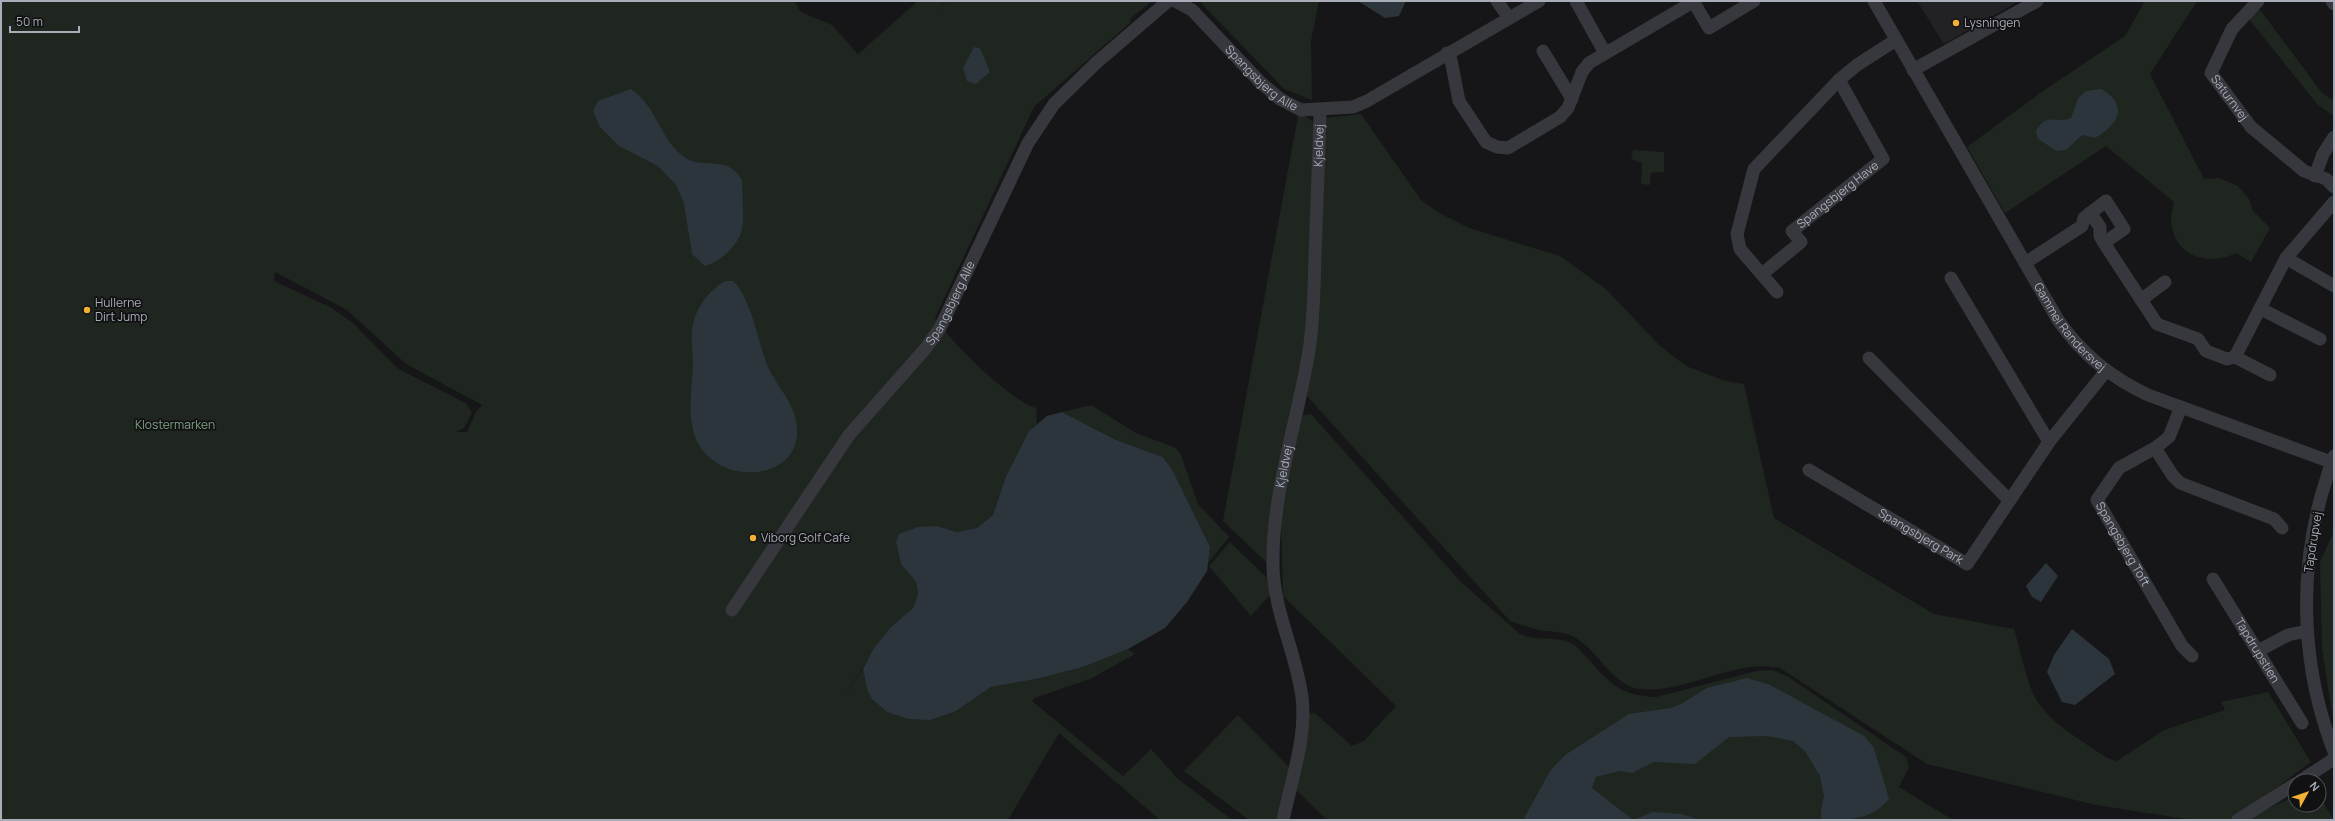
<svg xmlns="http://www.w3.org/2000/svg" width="2335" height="821" viewBox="0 0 2335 821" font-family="Manrope,sans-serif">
<rect width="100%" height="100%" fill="#161618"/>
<path fill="#222225" d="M1917 1H2019L1944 44Z"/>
<path fill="#1e261f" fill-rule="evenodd" d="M1 1H794L801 12 832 25 858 54 918 1H946L938 9 947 1H1152L1130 19 1131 22 1034 107 935 318C951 342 1009 400 1036 408L1037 424 1029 431 1006 476 993 515 977 528 957 532 937 526 896 542 901 563 916 582 918 594 913 608 890 628 843 697 863 669C867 692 870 697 887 712L956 711 991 687 1036 679 1083 667 1128 649 1135 654 1090 679 1034 698 1032 701 1123 776 1151 749 1178 779 1232 820H1160L1059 733 1008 820H1ZM275 272 347 310 406 364 482 405 476 412 467 432H456L464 428 472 413 467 404 397 368 353 323 330 307 274 281Z
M1199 1H1319L1311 41 1312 100 1284 89Z
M2145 1H2197L2150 74 2204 179 2219 178 2238 186 2249 199 2253 211 2270 228 2251 262 2236 253C2211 266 2177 258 2172 227 2170 219 2172 210 2174 202L2106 146 2005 213 1967 147 2040 93 2125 36Z
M2256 9 2261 11 2322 93 2334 101V116L2317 104 2248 18Z
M1361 114 1421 200 1439 213 1469 228 1560 256 1607 290 1659 345 1686 366 1725 381 1744 384 1774 518 1934 614 2014 629C2020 649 2024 671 2032 691 2044 721 2082 740 2107 758L2117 761 2164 730 2225 710 2221 702 2268 692 2311 762 2233 820H2192L2096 805 1927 764 1780 668C1733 658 1688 694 1640 689 1615 686 1600 656 1582 642 1566 630 1557 633 1539 630 1529 628 1519 624 1510 621L1307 396 1319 317 1326 118Z
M1304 115 1313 122 1314 136 1310 304 1267 563 1223 521 1298 116Z
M1633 150 1664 152V172L1651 173 1650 185 1641 184 1642 163 1631 159Z
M1091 405 1136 433 1176 448 1181 455 1198 504 1229 537 1208 563 1210 547 1173 471 1163 457 1116 440 1062 412Z
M1311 414 1461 582 1520 634C1536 642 1554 635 1571 643 1577 646 1584 654 1589 660 1611 684 1621 696 1656 697L1757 671 1772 670 1787 676 1906 757 1909 767 1899 787 1953 820H1327L1295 789 1307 714 1315 713 1352 746 1364 741 1396 706 1283 596 1281 521 1299 416Z
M2334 531V725L2322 649 2320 562Z
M1230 542 1267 578 1270 595 1251 616 1209 566Z
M1238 715 1290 768 1280 820H1249L1184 771Z
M2295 796V805H2319V796L2334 820H2245Z"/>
<path fill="#2c353c" d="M1358 1H1404L1405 3 1399 16 1385 18Z
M974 47 980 48 990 72 976 84 967 81 963 68Z
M631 89C657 106 660 140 684 157 702 170 728 154 742 180 742 191 745 224 741 233 736 247 720 262 705 266L692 254 684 203 676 185 658 166 619 146 600 127 593 111 598 101Z
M2101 89C2129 105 2119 124 2095 138L2082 135 2066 150 2057 151 2038 139 2036 131C2046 112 2056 124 2071 118L2078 98 2086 91Z
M725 281H733C750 297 758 339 766 362 773 382 792 399 796 421 808 480 722 489 698 443 686 420 692 389 693 365 693 354 691 343 692 332 693 311 708 291 725 281Z
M1062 412 1116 440 1163 457 1173 471 1210 547 1207 571 1187 602 1165 628 1128 649 1083 667 1036 679 991 687 956 711 930 720 909 719 887 712 872 699 867 689 863 669 874 648 890 628 913 608 918 594 916 582 901 564 896 542 899 534 918 527 937 526 957 532 977 528 993 515 1006 476 1029 431 1047 416Z
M2046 563 2058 576 2041 602 2032 597 2026 586Z
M2072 629 2109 659 2115 674 2075 705 2062 702 2047 672 2054 655Z
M1747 678 1770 685 1864 736 1874 748 1889 799C1871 821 1847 820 1821 820V811L1824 796 1820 776 1805 751 1793 741 1767 736 1729 737 1695 764 1654 762 1632 773 1619 771 1596 777 1592 788 1633 820 1653 812 1681 814 1701 820H1523L1550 771 1565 755 1629 714 1671 708 1681 704 1707 688Z"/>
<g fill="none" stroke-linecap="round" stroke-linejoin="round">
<g stroke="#37383d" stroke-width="13">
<path id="s1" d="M1175 1 1192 10 1260 82 1280 99 1301 110 1353 107 1367 101 1539 1"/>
<path d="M1497 1 1509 18"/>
<path d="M1576 1 1605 53"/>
<path d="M1693 1 1709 28 1754 1"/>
<path id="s2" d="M1874 1 2058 320C2082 354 2110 377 2148 395L2331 462"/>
<path id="s3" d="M2258 1 2232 29 2211 73 2251 127 2304 171 2326 179 2334 187"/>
<path d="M2332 1 2334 4"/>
<path d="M1543 51 1572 99"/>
<path d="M1447 53 1451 60 1459 101 1486 142 1497 147 1508 148 1560 117 1568 108 1582 72 1589 63 1693 2"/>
<path d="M1913 70 2037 1"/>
<path d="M2315 176 2323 154 2334 137"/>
<path d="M2090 213 2100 227V236L2104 243 2157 324 2198 339 2206 351 2227 359 2235 357 2270 375"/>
<path d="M2286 258 2334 286"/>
<path d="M2025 263 2082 226 2084 218 2106 201 2124 229 2104 243"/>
<path id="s4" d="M1762 274 1801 242 1792 231 1883 159 1839 80"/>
<path d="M1951 278 2049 442"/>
<path d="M1777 292 1740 249 1737 234 1754 169 1839 80 1857 65 1896 40"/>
<path d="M2141 300 2165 282"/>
<path d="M2261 309 2320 339"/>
<path d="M2235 357 2286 258 2334 202"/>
<path d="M1869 358 2009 500"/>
<path d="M2181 407 2169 437 2155 448 2173 476 2180 483 2274 519 2282 528"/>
<path id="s5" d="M2155 448 2119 468 2097 500 2182 646 2192 656"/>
<path d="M2334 456C2329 468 2326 481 2322 493 2298 578 2302 669 2334 752"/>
<path id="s6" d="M1809 470 1967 564 2049 442 2106 371"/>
<path id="s7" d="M2213 579 2302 723"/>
<path id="s8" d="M732 610 849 435 926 348 940 328 1028 143 1054 104 1096 63 1168 1"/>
<path d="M2258 651 2288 635 2307 631"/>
<path d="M2300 781 2334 759"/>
<path id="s9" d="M1283 820C1291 781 1307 737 1302 697 1296 652 1273 610 1273 564 1272 491 1298 421 1309 350 1314 319 1314 287 1315 257 1317 210 1318 164 1320 117L1318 110"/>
<path d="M2238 820 2295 784"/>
</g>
</g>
<g fill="#f2b134" stroke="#111113" stroke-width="1.5">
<circle cx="1956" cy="23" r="4"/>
<circle cx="87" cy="310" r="4"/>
<circle cx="753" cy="538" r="4"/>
</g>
<g text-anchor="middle" stroke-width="3.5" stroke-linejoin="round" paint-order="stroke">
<g font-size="12" fill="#a8adb8" stroke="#111113" text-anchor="start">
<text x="1964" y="27">Lysningen</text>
<text x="95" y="307">Hullerne<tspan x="95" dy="14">Dirt Jump</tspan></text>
<text x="761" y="542">Viborg Golf Cafe</text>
</g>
<g font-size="12" fill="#a8adb8" stroke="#111113">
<text dy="4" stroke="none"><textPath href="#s1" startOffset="117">Spangsbjerg Alle</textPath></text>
<text dy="4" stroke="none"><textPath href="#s3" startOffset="118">Saturnvej</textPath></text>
<text dy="4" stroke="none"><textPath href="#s9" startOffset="684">Kjeldvej</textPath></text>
<text dy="4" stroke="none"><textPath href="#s4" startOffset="123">Spangsbjerg Have</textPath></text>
<text dy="4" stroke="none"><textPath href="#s8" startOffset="378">Spangsbjerg Alle</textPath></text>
<text dy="4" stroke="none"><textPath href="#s2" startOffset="381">Gammel Randersvej</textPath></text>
<text dy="4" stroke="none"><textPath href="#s9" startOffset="360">Kjeldvej</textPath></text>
<text dy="4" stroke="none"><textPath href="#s6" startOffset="130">Spangsbjerg Park</textPath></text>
<text transform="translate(2313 542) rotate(-81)" y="4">Tapdrupvej</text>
<text dy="4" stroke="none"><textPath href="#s5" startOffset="131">Spangsbjerg Toft</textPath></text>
<text dy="4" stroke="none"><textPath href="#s7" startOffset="84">Tapdrupstien</textPath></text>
</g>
<g font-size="12" fill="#7fa381" stroke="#111113">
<text x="175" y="429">Klostermarken</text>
</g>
</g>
<rect width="2335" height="821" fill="none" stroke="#a8adb8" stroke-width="4"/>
<g transform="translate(2307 793) rotate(50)"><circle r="19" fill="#111113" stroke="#4d4f55"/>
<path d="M0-3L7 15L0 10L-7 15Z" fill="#f2b134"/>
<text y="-6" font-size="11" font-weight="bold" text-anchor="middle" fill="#a8adb8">N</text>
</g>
<path d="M10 26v6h69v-6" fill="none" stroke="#a8adb8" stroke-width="2"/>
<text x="16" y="26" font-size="12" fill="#a8adb8" stroke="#111113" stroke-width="3" paint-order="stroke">50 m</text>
</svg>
